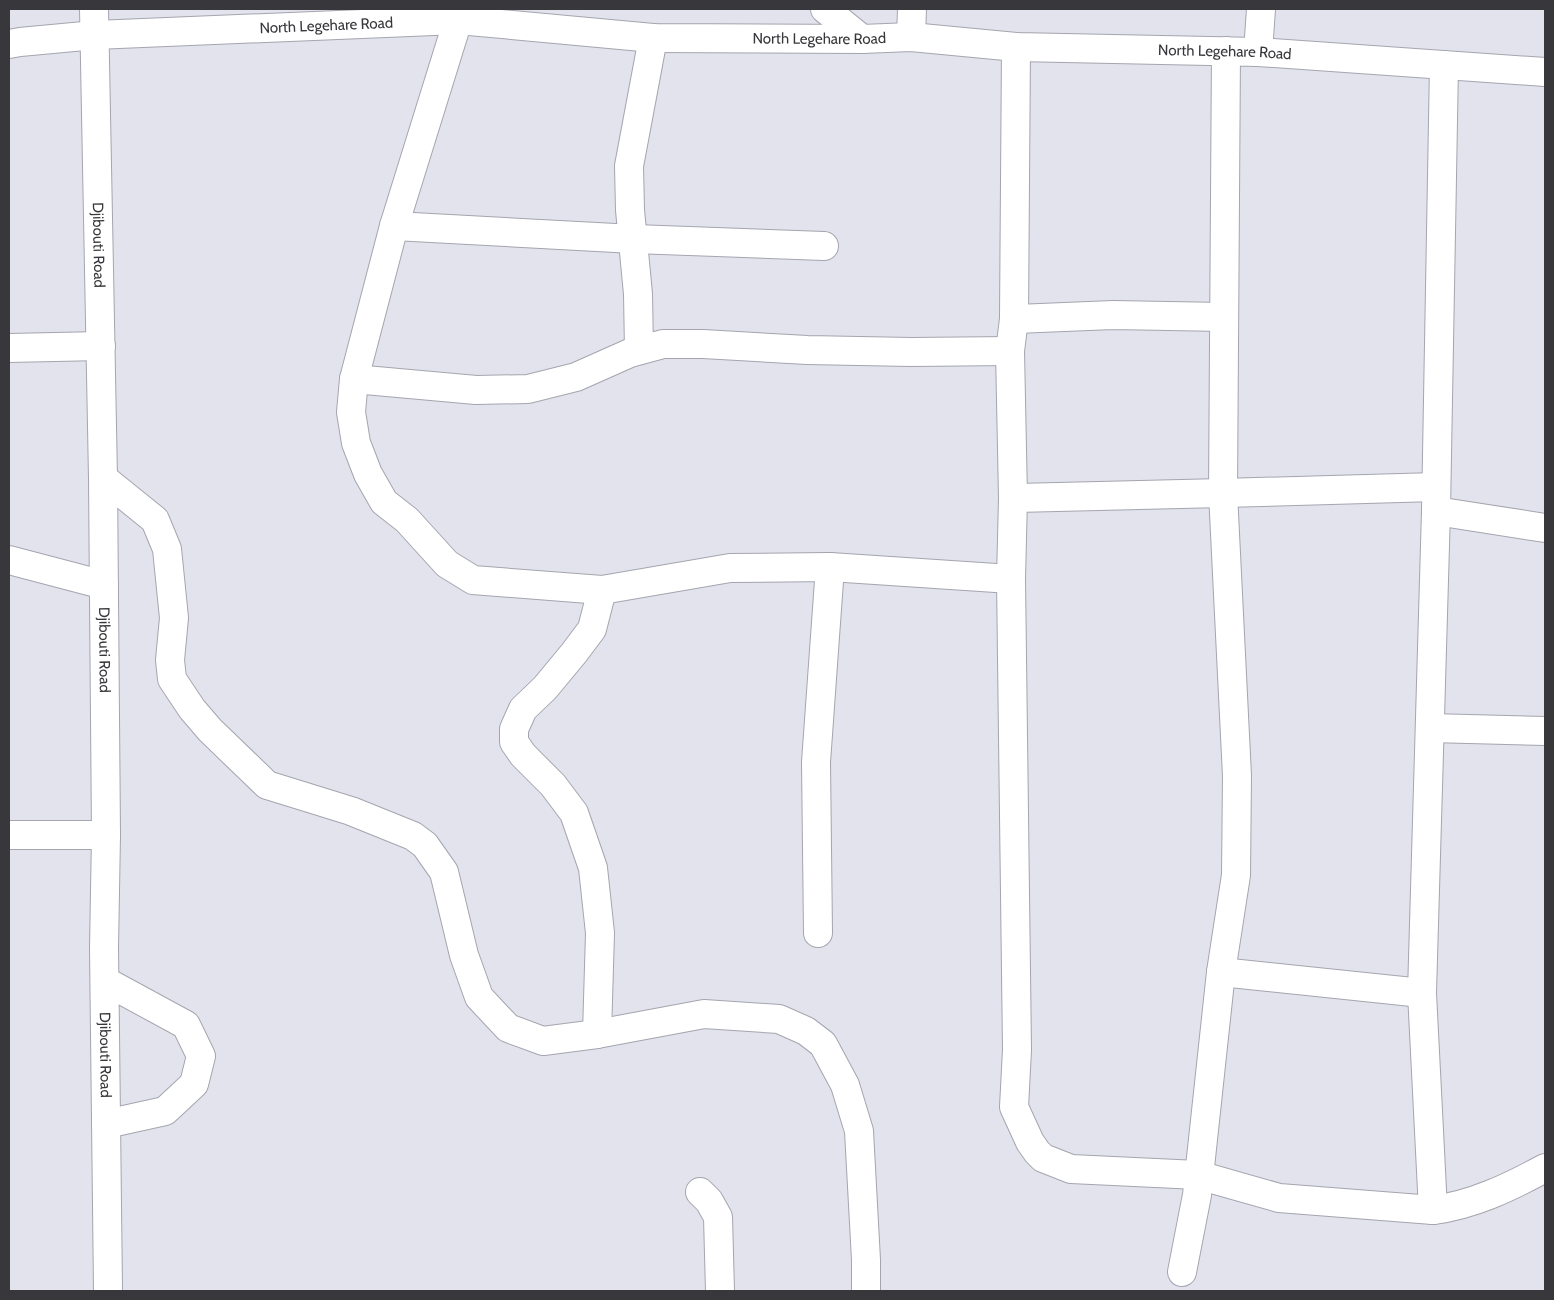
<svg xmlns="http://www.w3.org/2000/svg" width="1554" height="1300" viewBox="0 0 1554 1300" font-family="Cabin,sans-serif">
<rect width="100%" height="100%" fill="#e2e3ed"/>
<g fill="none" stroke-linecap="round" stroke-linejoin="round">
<defs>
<g id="minor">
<path d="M825 9 862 39"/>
<path d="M458 20 394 226 354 379 351 412 356 443 368 474 384 502 407 520 447 564 473 580 602 590 730 568 830 567 1011 579"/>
<path d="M911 37 912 9"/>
<path id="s1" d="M9 44 20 42 95 35 458 20 653 38 862 39 911 37 1016 47 1258 52 1545 72"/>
<path d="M1016 47 1014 319 1010 351 1013 498 1011 579 1017 1050 1014 1107 1030 1142 1037 1152 1043 1158 1071 1169 1198 1175 1279 1198 1433 1210C1473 1205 1510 1187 1545 1168"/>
<path d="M1258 52 1261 9"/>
<path d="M394 226 634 239 824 246"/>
<path d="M1014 319 1113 315 1224 317"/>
<path d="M9 348 101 346"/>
<path d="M639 350 638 294 630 210 629 166 653 38"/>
<path d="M354 379 476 390 528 389 576 377 630 353 663 344H703L807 350 911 352 1010 351"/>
<path d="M103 478 155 520 167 549 174 618 170 660 172 679 192 709 210 730 267 785 351 811 413 836 425 845 444 872 464 955 479 997 508 1028 543 1041 597 1034 704 1014 779 1019 806 1031 823 1044 845 1085 859 1131 866 1260V1291"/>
<path d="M1013 498 1223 493 1436 487"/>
<path d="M1436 511 1545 528"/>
<path d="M9 560 104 585"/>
<path d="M1430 728 1545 731"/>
<path d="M9 835H106"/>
<path d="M818 933 816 762 830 567"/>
<path d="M1221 972 1422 993"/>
<path d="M105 981 186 1025 201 1056 194 1084 165 1111 106 1124"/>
<path d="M597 1034 600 933 593 868 574 813 553 785 523 755 514 742V729L523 709 545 688 574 653 592 629 602 590"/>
<path d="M700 1192 709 1201 718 1217 720 1291"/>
<path d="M1433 1210 1422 993 1436 511 1444 65"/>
<path d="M1182 1272 1197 1195 1221 972 1236 875 1237 776 1223 493 1226 51"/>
</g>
<g id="major">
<path id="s2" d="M94 9 103 478 106 835 104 948 108 1291"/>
</g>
</defs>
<use href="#minor" stroke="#a4a5af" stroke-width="30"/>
<use href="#major" stroke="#a4a5af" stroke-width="30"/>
<use href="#minor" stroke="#fff" stroke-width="28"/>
<use href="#major" stroke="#fff" stroke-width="28"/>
</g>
<g text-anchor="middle" stroke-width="4.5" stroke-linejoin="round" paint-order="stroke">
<g font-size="15" fill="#38383c" stroke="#fff">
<text dy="5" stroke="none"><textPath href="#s1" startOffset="318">North Legehare Road</textPath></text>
<text dy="5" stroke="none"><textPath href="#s1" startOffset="812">North Legehare Road</textPath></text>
<text dy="5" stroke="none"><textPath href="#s1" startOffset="1218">North Legehare Road</textPath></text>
<text dy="5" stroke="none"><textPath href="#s2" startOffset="236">Djibouti Road</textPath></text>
<text dy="5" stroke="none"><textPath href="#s2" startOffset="641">Djibouti Road</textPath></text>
<text dy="5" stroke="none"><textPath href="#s2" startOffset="1046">Djibouti Road</textPath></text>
</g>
</g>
<rect width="1554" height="1300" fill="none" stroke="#38383c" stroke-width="20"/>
</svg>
